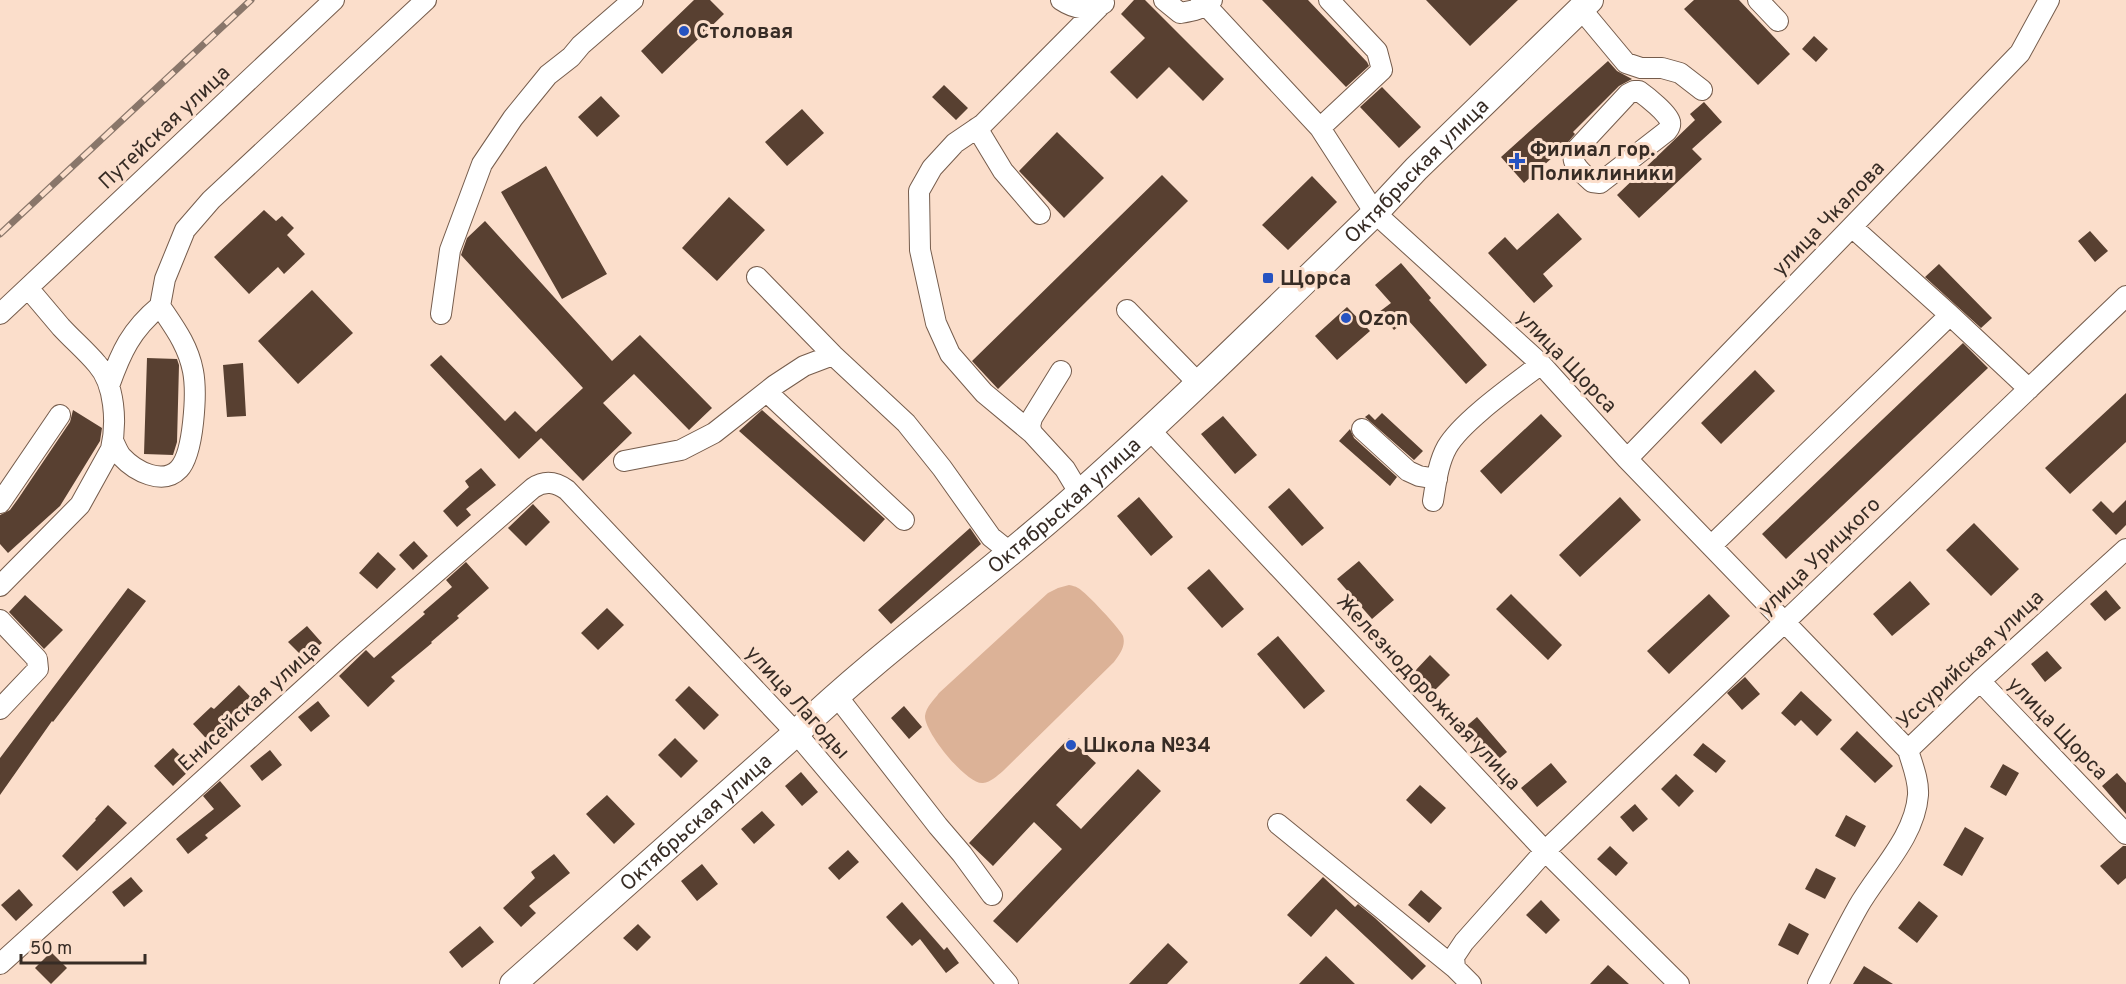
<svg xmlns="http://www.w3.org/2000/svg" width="2126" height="984" viewBox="0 0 2126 984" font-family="Overpass,sans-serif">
<rect width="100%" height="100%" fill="#fbdecb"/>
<path fill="#dcb297" d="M1069 585C1073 586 1075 586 1078 588 1086 592 1120 629 1123 636 1126 646 1120 654 1114 662L1003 771C997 776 991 782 983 783 967 785 924 732 925 716 926 707 934 700 939 693L1048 593 1058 588Z"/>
<path fill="#584031" d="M694 0H710L724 14 662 74 641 51Z
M1134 0H1145L1224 79 1203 101 1169 67 1137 99 1110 72 1145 38 1121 14Z
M1262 0H1308L1367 62 1369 66 1346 87Z
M1426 0H1518L1470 46Z
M1694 0H1739L1790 54 1758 85 1684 9Z
M1814 36 1828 49 1816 62 1802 49Z
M1608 61 1617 71 1632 79 1619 86 1573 132 1575 134 1563 148 1524 183 1501 157Z
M944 85 968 108 956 120 932 97Z
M1382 87 1421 127 1399 148 1360 107Z
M601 96 620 116 597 137 578 117Z
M1704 102 1722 122 1692 149 1702 159 1639 218 1617 195 1695 120 1690 114Z
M802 109 824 133 787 166 765 142Z
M1057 132 1104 178 1064 218 1019 171Z
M546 166 607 274 562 299 501 192Z
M1162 175 1188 201 998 389 972 361Z
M1312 176 1337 202 1288 250 1262 225Z
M729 197 765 230 717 281 682 248Z
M264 210 276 221 282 216 294 228 287 235 305 254 284 274 278 267 249 294 214 257Z
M1558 213 1582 239 1543 274 1553 286 1534 303 1488 253 1505 237 1517 250Z
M485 221 612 361 640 335 712 408 689 430 634 374 603 403 632 433 583 481 541 438 519 459 430 365 441 355 505 421 515 411 536 432 583 388 461 255 467 238Z
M2090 231 2108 251 2095 262 2078 241Z
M1401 263 1431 298 1429 300 1487 365 1466 384 1407 319 1394 330 1379 312 1391 303 1375 285Z
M1939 264 1992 318 1981 328 1925 277Z
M312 290 353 333 298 384 258 341Z
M1347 307 1370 331 1337 360 1315 336Z
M1963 343 1988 368 1786 559 1762 534Z
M147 358 177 359 179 365 177 442 173 455 144 454Z
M243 363 246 416 227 417 223 365Z
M1755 370 1775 391 1721 444 1701 423Z
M2126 393V442L2070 494 2045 468Z
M73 410 102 428 100 441 60 506 8 553 0 544V515L10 510 18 499 70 422Z
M762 410 885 519 864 542 739 431Z
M1382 413 1423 451 1414 460 1365 417 1369 414 1375 420Z
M1541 414 1562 436 1501 494 1480 471Z
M1223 416 1257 455 1235 474 1201 434Z
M1350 429 1354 438 1397 477 1390 486 1339 441Z
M481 468 496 485 466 509 471 515 457 527 443 511 469 487 465 481Z
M1289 488 1324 528 1302 546 1268 507Z
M1139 497 1173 537 1151 556 1117 516Z
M1620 497 1641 520 1580 577 1559 555Z
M2126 500V525L2116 535 2092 510 2101 501 2113 513Z
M533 504 550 522 526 546 508 528Z
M1974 523 2019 569 1991 596 1946 550Z
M970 528 981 544 891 624 878 610Z
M414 541 428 556 413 570 399 555Z
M378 552 396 569 377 589 359 573Z
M1359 561 1394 600 1372 619 1337 579Z
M466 562 489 588 457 616 459 618 431 642 432 643 391 677 395 681 368 707 339 676 366 650 374 658 425 614 423 612 452 587 446 580Z
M1209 569 1244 609 1222 628 1187 588Z
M1910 581 1930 604 1892 636 1873 614Z
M128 588 146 601 53 722 52 721 0 795V758Z
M2106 590 2121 608 2105 621 2090 604Z
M1511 594 1562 645 1548 660 1496 609Z
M1709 594 1730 616 1669 674 1647 651Z
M25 595 63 630 44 649 9 612Z
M607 608 624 625 598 650 581 633Z
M307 626 322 643 304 658 288 642Z
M1278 636 1325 691 1304 709 1257 654Z
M2047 651 2062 668 2045 682 2031 664Z
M1430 655 1450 675 1433 692 1414 672Z
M1745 677 1760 694 1742 710 1727 693Z
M239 685 259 706 214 747 193 724 211 707 214 709Z
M689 686 719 715 704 730 675 700Z
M1801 691 1832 720 1817 736 1801 720 1795 726 1781 713Z
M318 701 330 716 311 732 298 717Z
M904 706 922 727 909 739 891 718Z
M1477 717 1507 752 1494 763 1463 729Z
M1857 731 1893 766 1875 783 1840 749Z
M675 738 698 761 681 778 658 755Z
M1069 738 1096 763 1056 805 1081 829 1138 769 1161 791 1017 943 993 921 1062 849 1034 822 993 866 969 843Z
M1703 743 1726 761 1716 773 1693 755Z
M173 748 192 768 173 786 154 766Z
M270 750 282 765 262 781 250 766Z
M1551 763 1567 782 1537 807 1521 788Z
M2003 764 2019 773 2006 796 1990 787Z
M801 772 818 792 802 806 785 786Z
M2117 773 2126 783V814L2102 786Z
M1676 774 1694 791 1679 807 1661 789Z
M220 781 241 806 205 835 208 838 188 854 176 839 214 809 203 796Z
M1420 785 1446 808 1431 824 1406 800Z
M607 795 635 824 614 844 586 814Z
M1635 804 1648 819 1633 832 1620 817Z
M108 805 127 823 77 871 62 856 96 820 95 819Z
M762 811 775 825 754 844 741 829Z
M1846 815 1866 826 1855 847 1835 836Z
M1965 827 1984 838 1962 876 1943 865Z
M1610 846 1628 863 1616 876 1597 859Z
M2123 846H2126V878L2118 885 2100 866Z
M848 850 859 862 839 880 828 868Z
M554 854 570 873 529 906 536 913 521 927 503 908 535 878 531 872Z
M702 864 718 884 697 901 681 881Z
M1816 868 1836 878 1825 899 1805 889Z
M131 877 143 891 124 907 112 892Z
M1323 877 1355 907 1358 904 1375 918 1426 966 1412 980 1336 909 1311 937 1287 915Z
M19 889 33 905 16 921 1 905Z
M1421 890 1442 908 1429 923 1408 905Z
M1541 900 1560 920 1546 934 1526 915Z
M1919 901 1938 916 1917 943 1898 928Z
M902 902 944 950 947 947 959 963 946 973 920 939 912 946 886 917Z
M1789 923 1809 934 1798 955 1778 945Z
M638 924 651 937 637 951 623 938Z
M480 926 494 942 462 968 449 952Z
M1168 943 1188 962 1167 984H1129Z
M51 952 67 968 51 984 35 968Z
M1326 956 1355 984H1299Z
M1608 965 1629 984H1590Z
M1864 966 1893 984H1853Z"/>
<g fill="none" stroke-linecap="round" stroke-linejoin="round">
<defs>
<path id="minor" d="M1061 0C1073 8 1091 13 1104 3
M1164 0 1180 13C1193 11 1203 9 1212 0
M1201 0 1320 128 1375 213 1541 364 1627 459 1908 750C1912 764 1919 780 1918 795 1915 837 1878 872 1858 907 1844 932 1831 958 1818 984
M1758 0 1778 21
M1581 9 1626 63 1641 68H1662L1680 73 1702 90
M1634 91H1639C1646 96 1669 114 1670 122 1671 126 1669 128 1667 131L1600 183 1592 182C1583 173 1569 164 1575 151L1628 94Z
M977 128 1003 171 1040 214
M1320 128 1382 70 1377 51 1329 0
M1852 227 1950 315 2029 389
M757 277 833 355 906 423 942 468 991 537 1011 553
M1127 310 1198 383
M0 314 334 0
M441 314 450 250 482 164 513 118 548 75 571 57 581 45 633 0
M1061 371 1032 418 1030 426 1032 433 1065 469 1080 494
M109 386C121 352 131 330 160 306
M767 392 904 520
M1149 429 1545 851 1679 984
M1362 429 1408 471 1419 476 1437 479
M1032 433 984 393 950 354 936 323 920 250 919 191 932 168 955 143 983 124 1099 7
M113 441C116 446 118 453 122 457 135 471 163 486 179 469 194 453 197 392 193 371 188 345 174 327 160 306L165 279 185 230 211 200 426 0
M1627 459 2020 53 2049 0
M624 461 681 450 714 433 775 385 804 366 833 355
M1433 501C1436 483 1438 463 1447 447 1462 421 1515 384 1541 364
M0 503 60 415
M1711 546 1950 315
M0 586 80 505 111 449C117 423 115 384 97 364 86 351 73 340 61 327 50 314 39 301 28 288
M0 620 37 659 38 669 0 709
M1980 681 2126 834
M836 695 938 826 962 854 992 895
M1908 750 1980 681 2126 549
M1278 824 1455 968
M0 964 347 650 533 488C545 480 556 482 567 490L796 733 1008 984
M1471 984 1455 968 1454 957 1464 942 1545 851 2126 296"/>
<g id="major">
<path id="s1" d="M513 984 796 733C886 647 988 576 1080 493 1181 403 1278 307 1375 213L1416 169 1590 0"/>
</g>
</defs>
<use href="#minor" stroke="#755c4c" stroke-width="22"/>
<use href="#major" stroke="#755c4c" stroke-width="28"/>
<use href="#minor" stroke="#fff" stroke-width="20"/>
<use href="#major" stroke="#fff" stroke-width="26"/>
<defs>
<path id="rail" d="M0 234 251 0"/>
</defs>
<use href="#rail" stroke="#89766a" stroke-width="7"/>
<use href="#rail" stroke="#fbdecb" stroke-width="4.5" stroke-dasharray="14" stroke-linecap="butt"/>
</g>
<g fill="#2653c1" stroke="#fbdecb" stroke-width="2">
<circle cx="684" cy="31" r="6"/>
<path d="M1514 152h6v6h6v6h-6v6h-6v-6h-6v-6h6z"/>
<rect x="1262" y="272" width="12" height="12" rx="3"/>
<circle cx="1346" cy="318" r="6"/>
<circle cx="1071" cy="745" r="6"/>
</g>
<g text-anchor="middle" stroke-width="6" stroke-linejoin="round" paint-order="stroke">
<g font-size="21" font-weight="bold" fill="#372c25" stroke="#fbdecb" text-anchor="start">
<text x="696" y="38">Столовая</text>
<text x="1530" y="156">Филиал гор.<tspan x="1530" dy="24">Поликлиники</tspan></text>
<text x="1280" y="285">Щорса</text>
<text x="1358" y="325">Ozon</text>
<text x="1083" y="752">Школа №34</text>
</g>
<g font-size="21" fill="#372c25" stroke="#fbdecb">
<text transform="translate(164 127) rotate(-43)" y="7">Путейская улица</text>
<text dy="7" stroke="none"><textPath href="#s1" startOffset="1216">Октябрьская улица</textPath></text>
<text transform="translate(1828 218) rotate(-46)" y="7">улица Чкалова</text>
<text transform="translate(1567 361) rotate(46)" y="7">улица Щорса</text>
<text dy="7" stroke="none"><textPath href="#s1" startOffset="730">Октябрьская улица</textPath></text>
<text transform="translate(1819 556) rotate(-44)" y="7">улица Урицкого</text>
<text transform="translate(1970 659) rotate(-43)" y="7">Уссурийская улица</text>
<text transform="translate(1429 692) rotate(47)" y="7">Железнодорожная улица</text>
<text transform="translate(798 702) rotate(48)" y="7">улица Лагоды</text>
<text transform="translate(249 706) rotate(-42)" y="7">Енисейская улица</text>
<text transform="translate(2058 728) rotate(46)" y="7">улица Щорса</text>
<text dy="7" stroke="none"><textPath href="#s1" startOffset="244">Октябрьская улица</textPath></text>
</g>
</g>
<path d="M21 954v9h124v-9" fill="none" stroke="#372c25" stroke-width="3"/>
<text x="30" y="954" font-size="18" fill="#372c25" stroke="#fbdecb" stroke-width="4.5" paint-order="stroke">50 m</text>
</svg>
